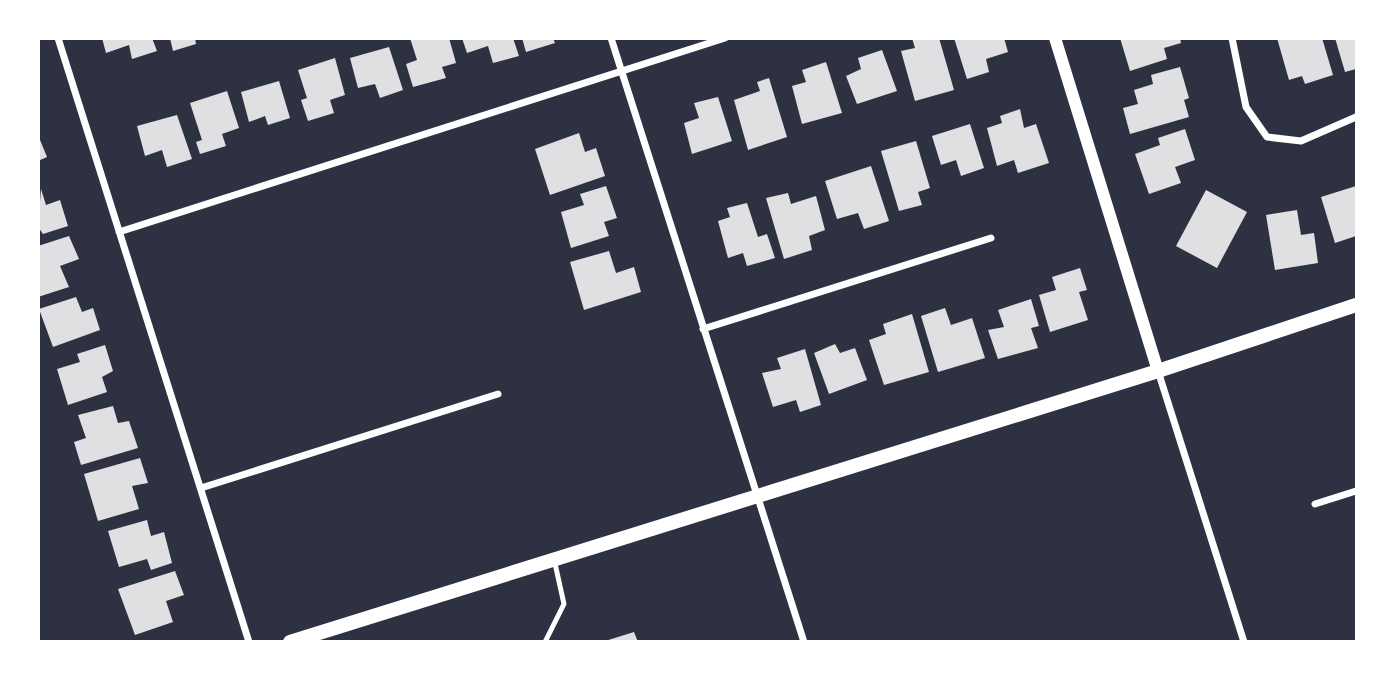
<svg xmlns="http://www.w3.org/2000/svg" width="1395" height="680" viewBox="0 0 1395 680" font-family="Karla,sans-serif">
<rect width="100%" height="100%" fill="#2d3142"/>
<path fill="#e0e0e3" d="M102 38H152L157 51 132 59 129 45 106 53Z
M170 38H195L196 44 173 51Z
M410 38H449L456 63 442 67 446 78 413 87 406 64 417 60Z
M462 38H513L519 56 493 63 488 46 467 53Z
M522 38H553L555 43 526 52Z
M912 38H939L954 90 915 101 901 51 915 48Z
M954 38H1004L1008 52 986 59 989 72 967 79Z
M1120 38H1180L1181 43 1164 48 1167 59 1130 71Z
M1277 38H1322L1333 75 1305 84 1302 76 1289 80Z
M1335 38H1356V69L1345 72Z
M389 47 403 90 380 98 375 84 358 88 350 58Z
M882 50 897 91 857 104 846 76 861 69 858 58Z
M335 58 345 95 330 100 334 113 308 121 301 100 307 98 298 70Z
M826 62 842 113 802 124 792 86 806 82 802 70Z
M1180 67 1189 98 1184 100 1189 117 1130 134 1123 108 1138 104 1134 90 1153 84 1151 75Z
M769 78 787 137 748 150 734 100 760 91 757 82Z
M279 81 290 118 268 125 265 116 249 122 241 92Z
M227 91 239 128 222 134 226 146 200 154 196 142 202 140 190 103Z
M718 97 732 141 692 154 684 123 699 118 694 103Z
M1020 109 1024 128 1036 124 1049 163 1018 173 1014 160 997 166 987 128 1002 123 1000 116Z
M177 115 192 159 167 167 162 150 145 156 137 126Z
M970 124 984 168 961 176 956 160 941 165 932 136Z
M1185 129 1195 160 1175 167 1181 183 1149 194 1135 154 1160 145 1158 138Z
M579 133 585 152 596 148 605 176 550 195 535 149Z
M38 135 47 157 38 161Z
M916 141 930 188 918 192 922 205 899 211 881 151Z
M871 166 889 221 864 229 858 213 837 219 825 181Z
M606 186 617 218 604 222 609 236 571 248 561 212 584 205 580 194Z
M1356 186V236L1335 243 1321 197Z
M41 189 46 205 60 200 68 226 43 234 38 227Z
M1206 190 1247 212 1217 268 1176 246Z
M788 193 791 204 816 196 825 230 809 236 812 250 784 259 766 198Z
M747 203 758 237 767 234 775 258 747 266 743 253 728 258 718 221 730 217 727 208Z
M1297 210 1301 235 1314 233 1318 263 1275 270 1266 215Z
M69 236 79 259 60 266 69 287 38 297V246Z
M609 251 616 273 634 267 641 292 584 310 570 262Z
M1080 268 1087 290 1079 292 1088 320 1050 332 1039 295 1056 290 1052 277Z
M76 297 82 312 93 308 100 330 53 347 39 309Z
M1031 299 1039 326 1031 328 1038 348 998 359 988 330 1004 327 998 310Z
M945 308 951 325 972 318 985 358 938 372 921 316Z
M912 314 929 372 884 385 869 340 886 334 883 324Z
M835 344 840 353 855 348 867 380 829 394 814 353Z
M105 345 113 371 102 377 107 392 68 405 57 369 80 362 77 354Z
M805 349 821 405 800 412 796 400 773 407 762 373 781 369 777 358Z
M113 406 118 423 129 421 138 448 81 465 74 442 86 438 78 415Z
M140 458 148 483 132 486 139 509 98 521 84 474Z
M147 520 151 536 164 532 172 563 151 570 147 559 119 567 108 531Z
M175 571 184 595 166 601 173 622 135 635 118 589Z
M634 632 638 642H605V641Z"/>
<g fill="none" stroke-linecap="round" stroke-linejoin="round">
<path stroke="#fff" stroke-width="5" d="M545 642 564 604 554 559"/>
<path stroke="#fff" stroke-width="7" d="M58 38 249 642
M611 38 804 642
M1232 38 1246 107 1267 137 1301 141 1356 117
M119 232 725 38
M703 329 991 238
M1158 371 1244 642
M201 488 498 394
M1315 504 1356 491"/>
<path stroke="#fff" stroke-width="12" d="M1055 38 1158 371"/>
<path stroke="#fff" stroke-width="14" d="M290 642 1158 371 1356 305"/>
</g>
<rect width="1395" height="680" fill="none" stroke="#ffffff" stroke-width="80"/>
</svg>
